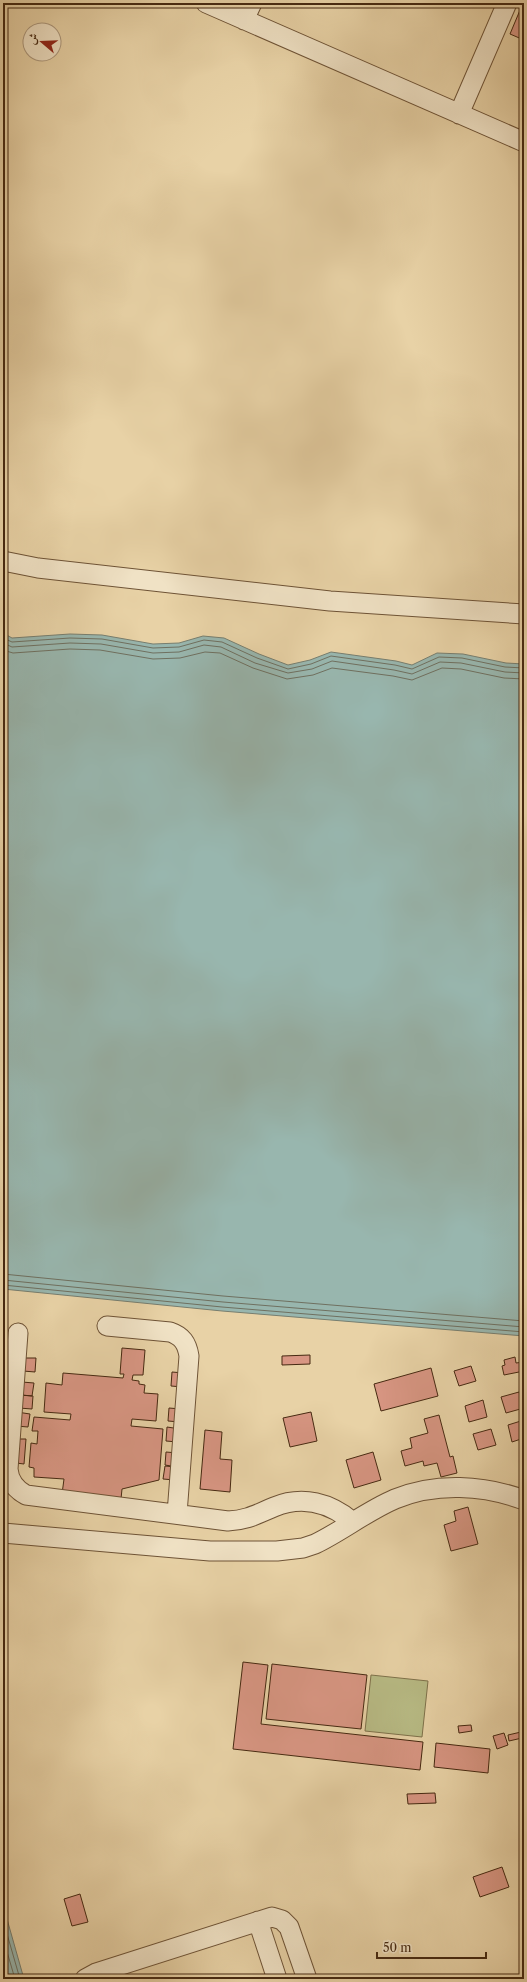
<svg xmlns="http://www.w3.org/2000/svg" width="527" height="1982" viewBox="0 0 527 1982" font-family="'Libre Caslon Text',Amiri,serif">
<rect width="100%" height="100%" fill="#e8d2a6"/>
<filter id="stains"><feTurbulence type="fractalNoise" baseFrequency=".005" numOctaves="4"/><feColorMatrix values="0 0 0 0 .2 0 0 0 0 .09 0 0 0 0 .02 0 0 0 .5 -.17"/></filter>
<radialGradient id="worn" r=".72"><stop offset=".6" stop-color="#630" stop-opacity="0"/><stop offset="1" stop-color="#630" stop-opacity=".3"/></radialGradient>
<path fill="#b8bb85" stroke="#7f724b" d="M371 1675 428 1681 422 1737 365 1731Z"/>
<path fill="#98b6ae" stroke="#777e6f" d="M3 633 12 638 70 634 102 635 153 644 179 643 203 636 224 638 259 654 288 665 310 660 331 652 396 661 412 665 437 653 463 654 506 663 524 664V1336L222 1311 3 1289Z
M3 1905 5 1912 24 1979H3Z"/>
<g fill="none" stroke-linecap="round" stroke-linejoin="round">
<path stroke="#6f7060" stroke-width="1" d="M3 638 12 642 70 638 102 639 153 648 179 647 204 640 222 642 257 658 288 669 311 664 331 656 395 665 412 669 439 657 462 658 505 667 524 668
M3 643 12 647 70 643 101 644 153 653 179 652 204 645 221 647 255 663 288 673 312 669 332 661 394 670 412 674 440 662 461 663 505 672 524 673
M3 650 13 653 70 649 100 650 153 659 180 658 205 652 220 653 253 668 287 679 313 675 332 668 393 676 412 680 442 668 461 669 504 678 524 679
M3 1274 223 1296 524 1321
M3 1280 223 1302 524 1327
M3 1285 222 1307 524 1332
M3 1920 20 1979
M3 1938 15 1979"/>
</g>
<path fill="#d89683" stroke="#462911" d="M523 3H524V40L510 34Z
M122 1348 145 1350 143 1375H133L132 1380 139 1381V1384L145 1385 144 1393 158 1394 156 1421 132 1419 131 1426 163 1429 159 1480 122 1489 121 1499 62 1494 64 1479 34 1477V1468L29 1467 31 1443 37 1444 38 1431H32L34 1417 70 1420 71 1414 44 1412 46 1383 62 1385 63 1373 123 1378 124 1374H120Z
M310 1355V1364L282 1365V1356Z
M515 1357 516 1363 524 1362V1371L504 1375 502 1366 505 1365 504 1360Z
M24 1358H36L35 1372 23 1371Z
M471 1366 476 1381 459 1386 454 1371Z
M431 1368 438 1396 381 1411 374 1384Z
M172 1372 184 1373 183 1387 171 1386Z
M22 1382 34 1383 32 1396 20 1395Z
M519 1392 524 1408 506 1413 501 1397Z
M21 1395 33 1396 32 1409 19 1408Z
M483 1400 487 1417 469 1422 465 1406Z
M169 1408 181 1409 180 1422 168 1421Z
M17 1412 30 1414 28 1427 16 1426Z
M311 1412 317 1441 290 1447 283 1418Z
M439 1415 450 1457 453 1456 457 1473 441 1477 437 1463 424 1466 423 1461 405 1466 401 1451 412 1448 410 1438 428 1433 424 1419Z
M524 1420V1438L512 1442 508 1425Z
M167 1427 180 1429 178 1442 166 1441Z
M491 1429 496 1445 478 1450 473 1434Z
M205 1430 222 1432 220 1459 232 1460 230 1492 200 1489Z
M18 1439H26L24 1464 16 1463Z
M166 1452 178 1453 177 1467 165 1465Z
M373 1452 381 1480 354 1488 346 1460Z
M165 1466 176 1467 175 1480 163 1479Z
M468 1507 478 1544 451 1551 444 1525 456 1521 454 1511Z
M243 1662 268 1665 261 1724 423 1742 420 1770 233 1749Z
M272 1664 367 1675 361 1729 266 1719Z
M471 1725 472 1731 459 1733 458 1726Z
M521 1732 522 1738 509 1741 508 1735Z
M504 1733 508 1745 497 1749 493 1736Z
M436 1743 490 1749 488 1773 434 1767Z
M435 1793 436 1803 408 1804 407 1794Z
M502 1867 509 1887 480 1897 473 1877Z
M80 1894 88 1922 72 1926 64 1899Z"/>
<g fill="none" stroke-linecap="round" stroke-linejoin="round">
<defs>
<path id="minor" d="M206 3 524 142
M244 20 252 3
M459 114 507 3
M3 561 38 568 330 601 524 614
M107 1326 170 1332C182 1336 187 1343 189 1356L177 1514
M18 1333 8 1469C9 1481 15 1489 26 1495L228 1521C248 1520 257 1514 274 1507 303 1495 330 1503 353 1522
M3 1533 210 1551H277L303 1548 315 1544C342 1531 367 1511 395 1499 436 1482 484 1485 524 1500
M258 1921 277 1979
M85 1979 96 1973 272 1917 282 1920 289 1927 307 1979"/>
</defs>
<use href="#minor" stroke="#6e5336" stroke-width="21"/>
<use href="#minor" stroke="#f0e2c5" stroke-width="19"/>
</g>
<rect width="527" height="1982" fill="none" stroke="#e8d2a6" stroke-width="16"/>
<rect x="4" y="4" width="519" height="1974" fill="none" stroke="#462911" stroke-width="2"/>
<rect x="8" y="8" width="511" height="1966" fill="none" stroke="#462911"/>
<g transform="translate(42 42) rotate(289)"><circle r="19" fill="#f0e2c5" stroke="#ac987d"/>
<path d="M0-3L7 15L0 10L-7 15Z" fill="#8f2418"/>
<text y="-6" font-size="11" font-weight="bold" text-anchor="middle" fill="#462911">ش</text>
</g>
<path d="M377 1952v6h109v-6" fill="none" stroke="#462911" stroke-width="2"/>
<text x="383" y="1952" font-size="12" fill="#462911" stroke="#f0e2c5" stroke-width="3" paint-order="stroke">50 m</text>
<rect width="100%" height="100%" filter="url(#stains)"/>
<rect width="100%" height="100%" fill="url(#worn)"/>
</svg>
